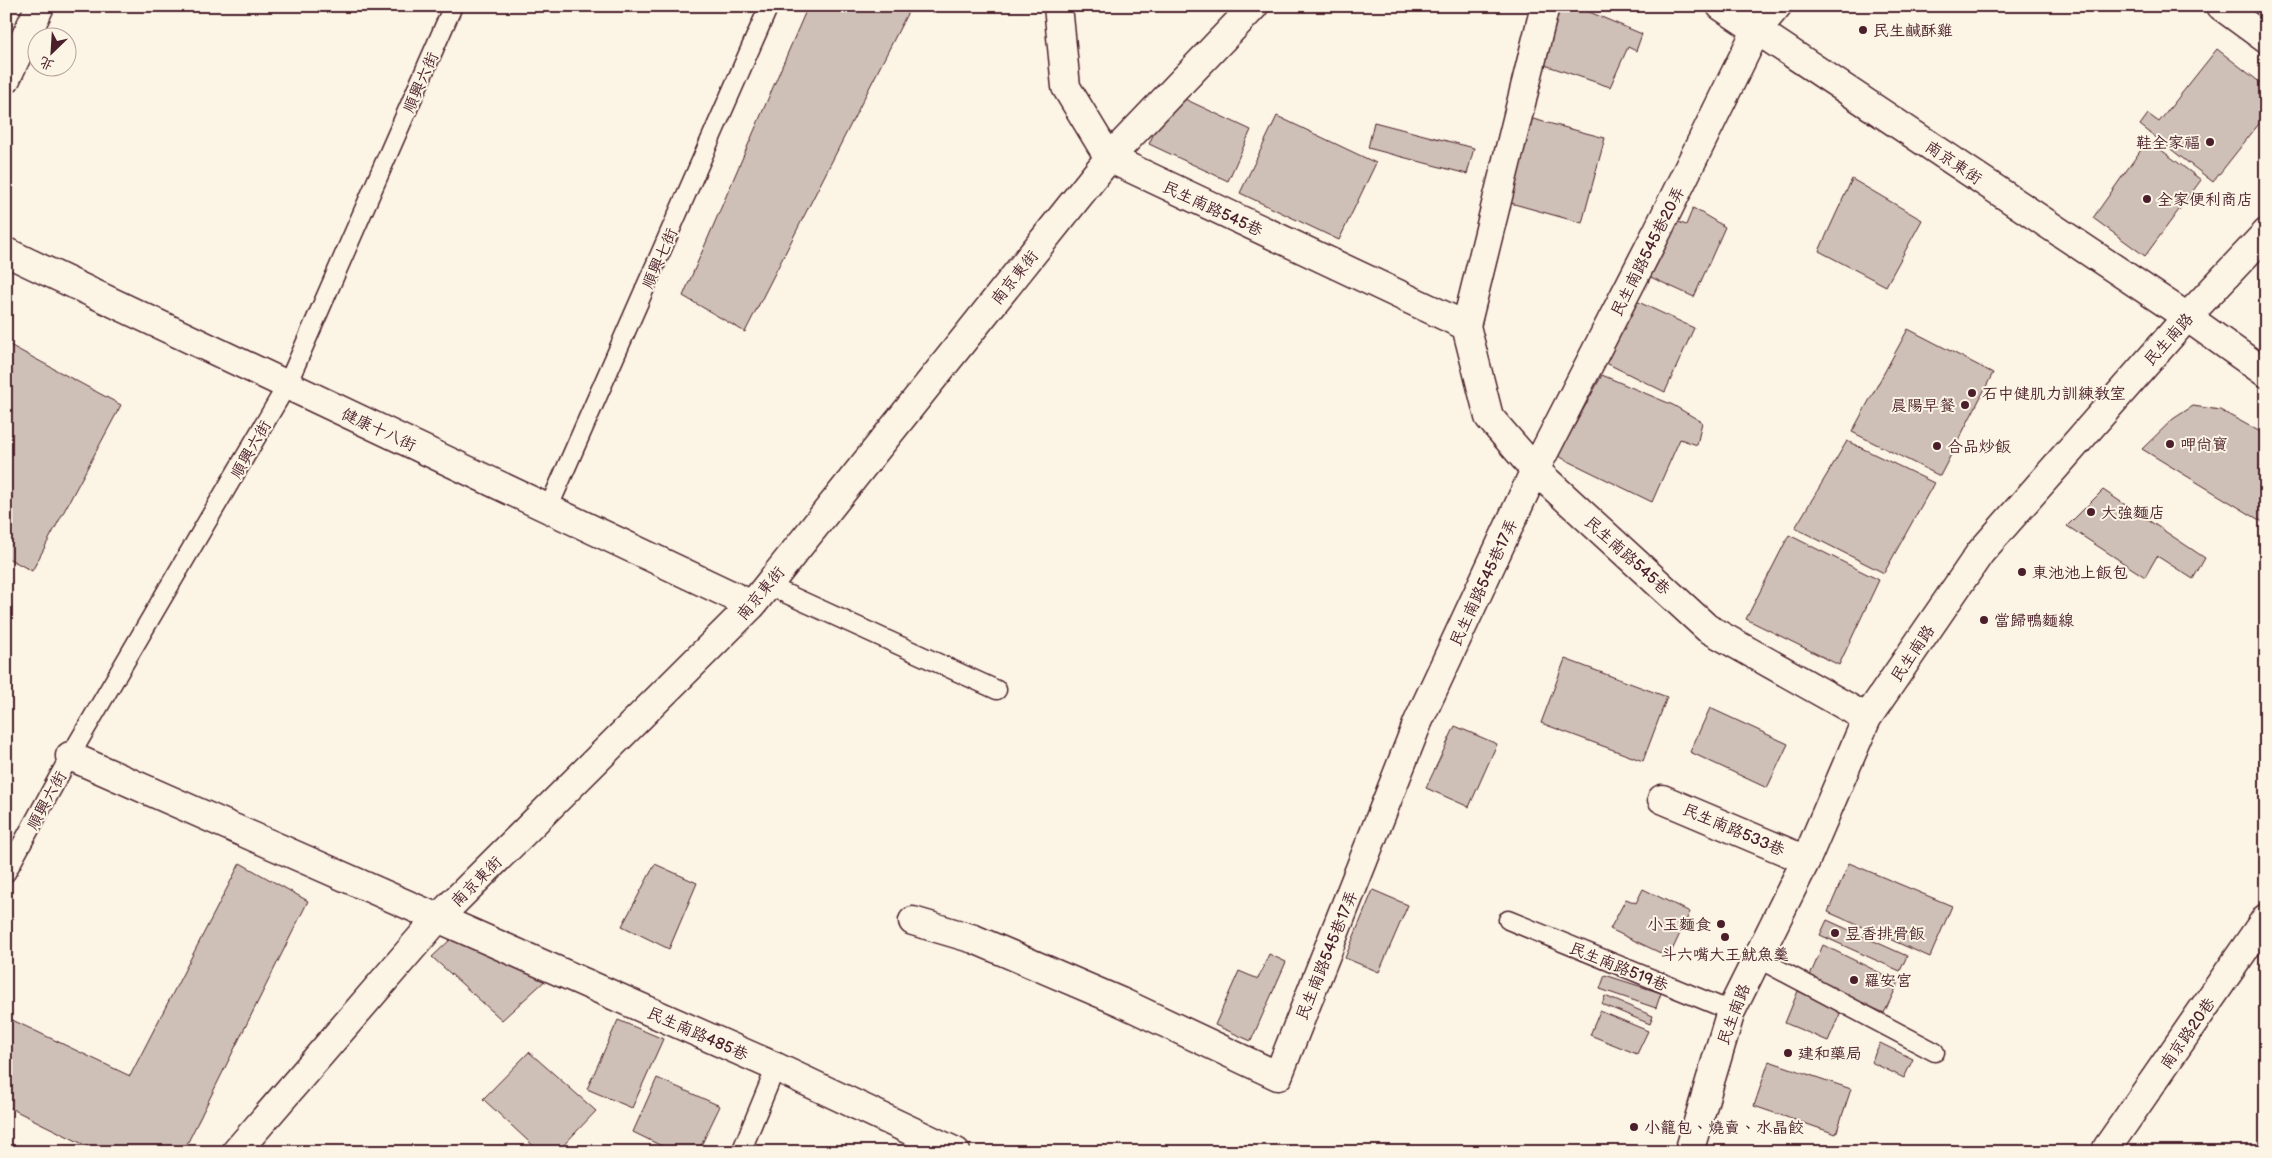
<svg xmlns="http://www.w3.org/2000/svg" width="2272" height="1158" viewBox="0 0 2272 1158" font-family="'Balsamiq Sans','LXGW WenKai TC',sans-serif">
<rect width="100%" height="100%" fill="#fcf5e5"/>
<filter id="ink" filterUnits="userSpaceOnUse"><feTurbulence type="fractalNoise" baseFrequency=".02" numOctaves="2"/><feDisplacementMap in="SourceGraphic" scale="10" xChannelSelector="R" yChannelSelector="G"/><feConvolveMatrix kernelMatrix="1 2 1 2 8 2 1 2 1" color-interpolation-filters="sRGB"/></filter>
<g filter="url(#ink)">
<path fill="#cfc0b7" stroke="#4a1f2b" d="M808 6H911L745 332 683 296Z
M1552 6H1575L1642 34 1636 51 1628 47 1610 87 1536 62Z
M2217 49 2266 87V115L2213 182 2140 125 2148 114 2159 122Z
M1172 93 1251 130 1228 181 1149 144Z
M1277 116 1376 163 1339 240 1240 193Z
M1529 118 1605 138 1582 223 1507 202Z
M1374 122 1474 148 1467 174 1368 148Z
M2148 140 2201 180 2145 256 2093 218Z
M1852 179 1922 220 1886 286 1819 251Z
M1693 208 1725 227 1694 297 1646 275 1671 219 1686 225Z
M1632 299 1694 328 1665 392 1602 361Z
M1908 329 1993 373 1940 476 1852 432Z
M6 343 121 405 32 571 6 557Z
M1602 375 1673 405 1702 422 1697 445 1680 439 1652 502 1558 456Z
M2193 406 2220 410 2266 435V524L2142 449 2173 419Z
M1847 441 1934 483 1884 573 1795 528Z
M2103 490 2205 558 2193 579 2157 556 2145 577 2067 526Z
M1789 535 1879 580 1839 665 1746 619Z
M1565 659 1667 697 1643 761 1541 723Z
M1710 708 1788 744 1767 788 1690 752Z
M1455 726 1497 744 1469 807 1426 788Z
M240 863 308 901 183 1152H99L6 1106V1017L130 1076Z
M1849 863 1952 906 1930 957 1828 912Z
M655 864 697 883 669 949 622 926Z
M1643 889 1690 912 1669 957 1610 929 1626 899 1636 903Z
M1373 890 1408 905 1379 972 1345 958Z
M1827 920 1907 956 1900 971 1820 935Z
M452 938 548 978 502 1020 432 957Z
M1823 945 1899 982 1884 1013 1809 978Z
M1269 954 1286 962 1251 1041 1215 1025 1239 971 1258 979Z
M1605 975 1661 993 1656 1008 1600 989Z
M1798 991 1842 1009 1828 1041 1785 1023Z
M1605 996 1653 1016 1650 1024 1602 1004Z
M1600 1011 1648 1031 1637 1054 1590 1035Z
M618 1020 663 1039 632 1108 587 1089Z
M1880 1043 1913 1059 1904 1078 1871 1062Z
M529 1052 596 1111 557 1152H540L483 1099Z
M1769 1061 1851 1089 1836 1134 1754 1106Z
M657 1078 720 1106 698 1152H674L633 1132Z"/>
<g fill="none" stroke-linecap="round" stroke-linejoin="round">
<defs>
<path id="lane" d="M548 509 769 6
M767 585 997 690
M6 873 70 756 287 385 453 6
M1508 920 1731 1011
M1757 958 1935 1052
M741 1152 776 1067"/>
<path id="street" d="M1058 6 1066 87 1109 158 1466 326
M1545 6 1466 326 1489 417 1535 470 1707 628 1867 718
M1721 6 2187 317
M2221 6 2266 39
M6 252 752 605
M70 756 776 1067 956 1152
M1662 799 1806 860
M913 921 974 939 1121 1002 1278 1076 1418 722 1535 470 1658 230 1756 31 1777 6
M2107 1148 2266 918
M236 1152 437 919 752 605 1109 158 1254 6"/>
<path id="secondary" d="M6 79 40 6
M2187 317 2266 373
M1689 1152 1731 1011 1806 860 1867 718 1980 553 2187 317 2266 233"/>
</defs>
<use href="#lane" stroke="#4a1f2b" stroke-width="21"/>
<use href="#street" stroke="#4a1f2b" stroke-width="31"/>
<use href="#secondary" stroke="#4a1f2b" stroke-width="31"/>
<use href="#lane" stroke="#fcf5e5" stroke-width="18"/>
<use href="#street" stroke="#fcf5e5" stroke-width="28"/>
<use href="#secondary" stroke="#fcf5e5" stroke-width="28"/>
</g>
</g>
<g fill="#4a1f2b" stroke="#fcf5e5" stroke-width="2">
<circle cx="1863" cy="30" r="5"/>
<circle cx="2210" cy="142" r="5"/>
<circle cx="2147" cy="199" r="5"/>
<circle cx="1972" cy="393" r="5"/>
<circle cx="1965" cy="405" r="5"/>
<circle cx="2170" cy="444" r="5"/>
<circle cx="1937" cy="446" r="5"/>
<circle cx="2091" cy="512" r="5"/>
<circle cx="2022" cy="572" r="5"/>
<circle cx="1984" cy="620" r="5"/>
<circle cx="1721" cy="924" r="5"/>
<circle cx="1835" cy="933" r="5"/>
<circle cx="1725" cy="937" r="5"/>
<circle cx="1854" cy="980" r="5"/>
<circle cx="1788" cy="1053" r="5"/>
<circle cx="1634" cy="1127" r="5"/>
</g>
<g text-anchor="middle" stroke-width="4" stroke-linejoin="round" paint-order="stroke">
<g font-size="16" fill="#4a1f2b" stroke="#fcf5e5" text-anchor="start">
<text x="1873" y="36">民生鹹酥雞</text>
<text x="2200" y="148" text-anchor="end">鞋全家福</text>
<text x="2157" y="205">全家便利商店</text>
<text x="1982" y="399">石中健肌力訓練教室</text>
<text x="1955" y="411" text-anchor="end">晨陽早餐</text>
<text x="2180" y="450">呷尚寶</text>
<text x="1947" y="452">合品炒飯</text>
<text x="2101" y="518">大強麵店</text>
<text x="2032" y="578">東池池上飯包</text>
<text x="1994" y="626">當歸鴨麵線</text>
<text x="1711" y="930" text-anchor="end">小玉麵食</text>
<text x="1845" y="939">昱香排骨飯</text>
<text x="1725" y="960" text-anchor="middle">斗六嘴大王魷魚羹</text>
<text x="1864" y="986">羅安宮</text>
<text x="1798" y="1059">建和藥局</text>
<text x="1644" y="1133">小籠包、燒賣、水晶餃</text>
</g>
<g font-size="16" fill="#4a1f2b" stroke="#fcf5e5">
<text transform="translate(420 82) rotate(-66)" y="6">順興六街</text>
<text transform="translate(1954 162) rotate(34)" y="6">南京東街</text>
<text transform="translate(1213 208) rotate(25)" y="6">民生南路545巷</text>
<text transform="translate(1647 251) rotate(-63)" y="6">民生南路545巷20弄</text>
<text transform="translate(659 258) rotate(-66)" y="6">順興七街</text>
<text transform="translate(1014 277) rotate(-51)" y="6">南京東街</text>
<text transform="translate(2168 339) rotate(-48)" y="6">民生南路</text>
<text transform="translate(379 429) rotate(25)" y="6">健康十八街</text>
<text transform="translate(250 449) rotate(-60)" y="6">順興六街</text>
<text transform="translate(1628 555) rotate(42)" y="6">民生南路545巷</text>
<text transform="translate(1483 582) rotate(-65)" y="6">民生南路545巷17弄</text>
<text transform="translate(760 593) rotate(-50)" y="6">南京東街</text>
<text transform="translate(1912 653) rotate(-56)" y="6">民生南路</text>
<text transform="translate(46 800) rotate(-61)" y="6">順興六街</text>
<text transform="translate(1734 829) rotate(23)" y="6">民生南路533巷</text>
<text transform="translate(476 881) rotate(-45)" y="6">南京東街</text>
<text transform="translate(1326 955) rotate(-68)" y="6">民生南路545巷17弄</text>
<text transform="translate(1619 966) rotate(22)" y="6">民生南路519巷</text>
<text transform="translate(1733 1014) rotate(-69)" y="6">民生南路</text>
<text transform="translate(698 1033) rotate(24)" y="6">民生南路485巷</text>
<text transform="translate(2187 1033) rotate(-55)" y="6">南京路20巷</text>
</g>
</g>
<rect width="2272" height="1158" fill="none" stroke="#fcf5e5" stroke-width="25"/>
<rect x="12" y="12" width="2247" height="1133" fill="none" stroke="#4a1f2b" stroke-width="2" filter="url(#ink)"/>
<g transform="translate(52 52) rotate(205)"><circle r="24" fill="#fcf5e5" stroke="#b59f9b"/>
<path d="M0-4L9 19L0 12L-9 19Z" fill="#4a1f2b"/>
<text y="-8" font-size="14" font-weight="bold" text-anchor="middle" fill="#4a1f2b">北</text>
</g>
</svg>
